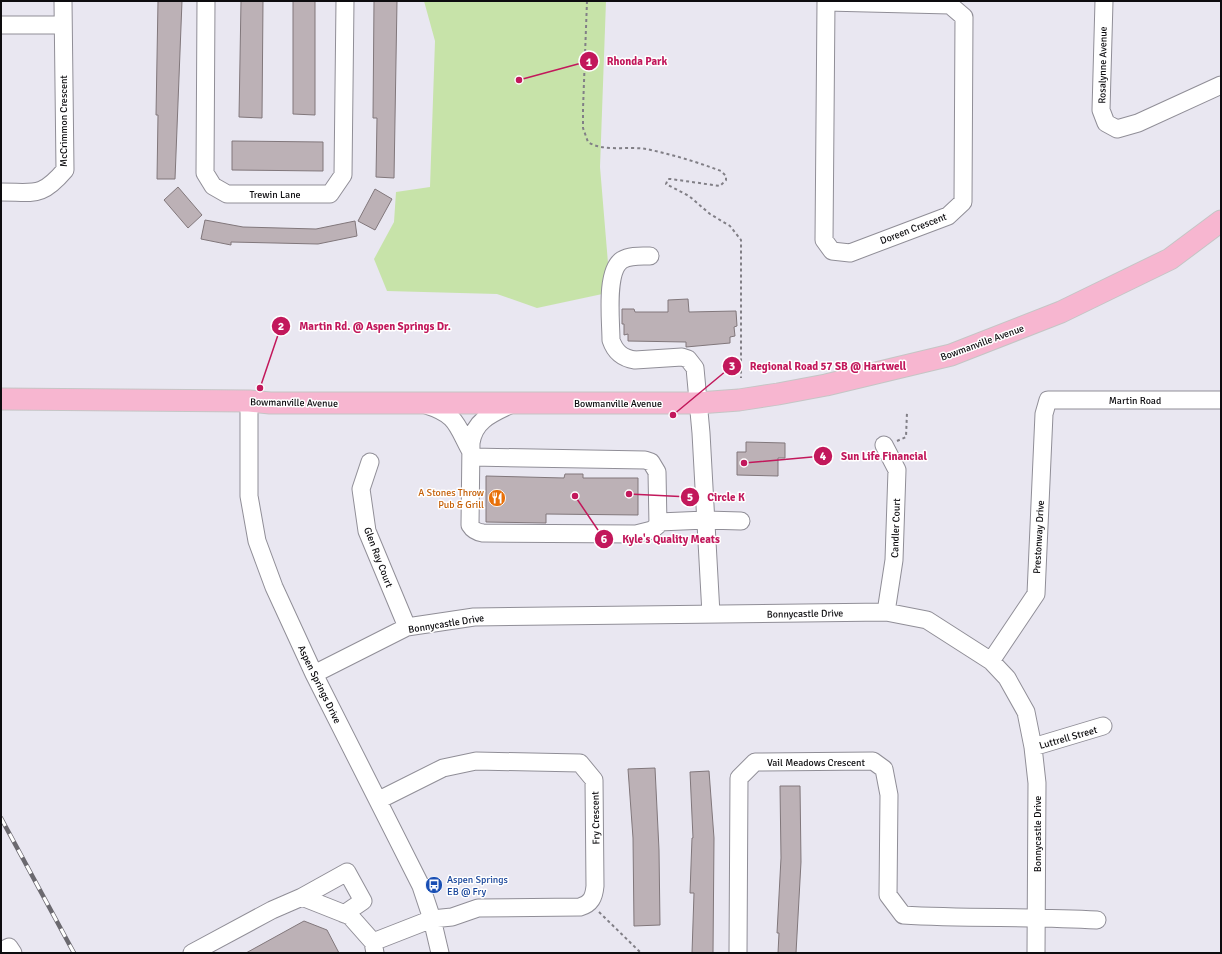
<svg xmlns="http://www.w3.org/2000/svg" width="1222" height="954" viewBox="0 0 1222 954" font-family="Signika,sans-serif">
<rect width="100%" height="100%" fill="#e9e7f1"/>
<path fill="#c7e3a9" d="M424 1H606L600 167 608 263 607 293 537 308 497 294 387 291 374 259 394 222 396 192 430 187 435 41Z"/>
<path fill="#bcb1b6" stroke="#81777b" d="M158 1H182L175 179H157L158 115H156Z
M241 1H263L262 118 239 117Z
M293 1H315V115L293 114Z
M374 1H397L394 178 376 177 377 118H373Z
M232 141 323 142V171L232 170Z
M178 187 202 215 188 228 164 200Z
M375 189 392 199 375 230 358 221Z
M205 220 243 227 316 229 355 221 357 236 318 244 231 242V245L201 239Z
M688 299 689 312 736 311 737 326 734 327 735 336 730 337V343L686 347V342L628 341V334L624 335V324H622V309H634L635 312H668V300Z
M746 442 785 443V458H778V476L737 475V452H746Z
M565 474H583V478H638V515L546 514V523L486 522V476L564 478Z
M655 768 659 850 660 925 634 926 633 838 628 769Z
M709 771 714 838 713 953H692L694 893H690L692 838H693L690 772Z
M780 786H800L801 862 796 953H778L779 933H777L781 858Z
M304 921 327 930 339 953H246Z"/>
<g fill="none" stroke-linecap="round" stroke-linejoin="round">
<defs>
<path id="minor" d="M206 1 205 173 213 186 227 194H330L343 175 345 1
M1104 1 1101 110 1106 123 1117 129 1138 123 1221 85
M826 2 950 5 964 17 963 202 948 216 850 253 832 251 824 240 826 2V1
M1 25H62
M1 192C35 192 41 198 65 170L63 1
M650 256C641 256 630 255 622 260 605 271 611 321 611 340 615 352 622 358 635 360L682 357 688 359 695 368 701 433 711 614
M249 401V496L257 541 274 587 314 674 421 886 432 919 440 953
M426 405C457 415 456 424 470 450
M884 445 897 470 894 560 886 612
M472 457 645 460 651 462 657 472 658 525 652 530 636 534 483 533C476 532 473 530 470 525L471 443C474 420 493 413 512 404
M370 462 361 489 367 531 407 627
M659 522 706 520 741 521
M991 661 1036 594 1044 414 1048 400H1221
M314 674 407 627 474 617 886 612 927 620 991 661 1007 678 1026 712 1033 747 1037 783 1036 953
M1033 747 1103 726
M302 897 347 872 363 901 344 914
M373 942 432 919 452 917 478 908 580 907C591 904 594 897 595 886L594 780 580 763 476 761 443 768 379 800
M1 951 9 947 13 953
M192 953 272 910 302 897 350 916 373 942 375 953
M738 953 739 778 755 762 873 761 884 769 889 795 888 895 903 915C967 919 1032 916 1097 920"/>
<path id="major" d="M1 399 249 401 270 403H698L739 400 778 394 826 385 951 355 1061 312 1170 259 1221 221"/>
</defs>
<use href="#minor" stroke="#908e97" stroke-width="19"/>
<use href="#major" stroke="#c5c5c5" stroke-width="23"/>
<path stroke="#817f86" stroke-width="2" stroke-dasharray="3 3" stroke-linecap="butt" d="M587 1 583 109V128L588 142C603 152 628 146 646 149 671 154 697 162 721 171L726 176V180L720 186 671 179H668L666 184 689 196 710 214 730 226 741 240V378
M897 441 906 437 907 412
M599 912 641 953"/>
<use href="#minor" stroke="#fff" stroke-width="17"/>
<use href="#major" stroke="#f7b6d0" stroke-width="21"/>
<defs>
<path id="rail" d="M1 818 74 953"/>
</defs>
<use href="#rail" stroke="#6b696f" stroke-width="4.5"/>
<use href="#rail" stroke="#fff" stroke-width="3" stroke-dasharray="9" stroke-linecap="butt"/>
</g>
<defs>
<symbol id="restaurant-disc" viewBox="-11 -11 22 22"><circle r="9.5" fill="#e8710a" stroke="#fff"/><path d="M-5-6h1v4h1v-4h1v4h1v-4h1v5L-1.5 .5V6h-2V.5L-5-1ZM5-6V6H3V1.5H1.5Q1.5-4 5-6Z" fill="#fff"/></symbol>
<symbol id="bus-disc" viewBox="-11 -11 22 22"><circle r="9.5" fill="#1a4fb4" stroke="#fff"/><path d="M-5-6H5V4H4V6H2V4H-2V6H-4V4H-5ZM-3.5-4V0h7V-4ZM-3.5 1.2v1.5H-2V1.2ZM2 1.2v1.5H3.5V1.2Z" fill="#fff"/></symbol>
</defs>
<g fill-rule="evenodd">
<use href="#restaurant-disc" x="487" y="488" width="20" height="20"/>
<use href="#bus-disc" x="424" y="875" width="20" height="20"/>
</g>
<g text-anchor="middle" stroke-width="3" stroke-linejoin="round" paint-order="stroke">
<g font-size="10" fill="#0d0c0f" stroke="#fff">
<text transform="translate(1102 65) rotate(-89)" y="4">Rosalynne Avenue</text>
<text transform="translate(63 121) rotate(-90)" y="4">McCrimmon Crescent</text>
<text x="275" y="198">Trewin Lane</text>
<text transform="translate(913 228) rotate(-21)" y="4">Doreen Crescent</text>
<text transform="translate(982 342) rotate(-20)" y="4">Bowmanville Avenue</text>
<text x="1135" y="404">Martin Road</text>
<text transform="translate(294 402) rotate(1)" y="4">Bowmanville Avenue</text>
<text x="618" y="407">Bowmanville Avenue</text>
<text transform="translate(895 528) rotate(-88)" y="4">Candler Court</text>
<text transform="translate(1038 537) rotate(-87)" y="4">Prestonway Drive</text>
<text transform="translate(379 557) rotate(69)" y="4">Glen Ray Court</text>
<text transform="translate(805 613) rotate(-1)" y="4">Bonnycastle Drive</text>
<text transform="translate(446 623) rotate(-9)" y="4">Bonnycastle Drive</text>
<text transform="translate(320 684) rotate(64)" y="4">Aspen Springs Drive</text>
<text transform="translate(1068 737) rotate(-16)" y="4">Luttrell Street</text>
<text x="816" y="766">Vail Meadows Crescent</text>
<text transform="translate(595 818) rotate(-91)" y="4">Fry Crescent</text>
<text transform="translate(1037 834) rotate(-90)" y="4">Bonnycastle Drive</text>
</g>
<g font-size="10" fill="#c56008" stroke="#fff" text-anchor="end">
<text x="484" y="496">A Stones Throw<tspan x="484" dy="12">Pub &amp; Grill</tspan></text>
</g>
<g font-size="10" fill="#164399" stroke="#fff" text-anchor="start">
<text x="447" y="883">Aspen Springs<tspan x="447" dy="12">EB @ Fry</tspan></text>
</g>
</g>
<path fill="none" stroke="#c2185b" stroke-width="1.5" d="M519 80L589 61M260 388L281 326M673 415L732 366M744 463L823 456M629 494L690 497M575 496L604 539"/>
<g fill="#c2185b" stroke="#fff" stroke-width="1.5">
<circle cx="519" cy="80" r="4"/>
<circle cx="260" cy="388" r="4"/>
<circle cx="673" cy="415" r="4"/>
<circle cx="744" cy="463" r="4"/>
<circle cx="629" cy="494" r="4"/>
<circle cx="575" cy="496" r="4"/>
<circle cx="589" cy="61" r="10"/>
<circle cx="281" cy="326" r="10"/>
<circle cx="732" cy="366" r="10"/>
<circle cx="823" cy="456" r="10"/>
<circle cx="690" cy="497" r="10"/>
<circle cx="604" cy="539" r="10"/>
</g>
<g font-size="12" text-anchor="middle" font-weight="bold" fill="#fff">
<text x="589" y="66">1</text>
<text x="281" y="330">2</text>
<text x="732" y="370">3</text>
<text x="823" y="460">4</text>
<text x="690" y="501">5</text>
<text x="604" y="543">6</text>
</g>
<g font-size="11" text-anchor="middle" font-weight="bold" fill="#c2185b" stroke="#fff" stroke-width="3" stroke-linejoin="round" paint-order="stroke">
<text x="637" y="65">Rhonda Park</text>
<text x="375" y="330">Martin Rd. @ Aspen Springs Dr.</text>
<text x="828" y="370">Regional Road 57 SB @ Hartwell</text>
<text x="884" y="460">Sun Life Financial</text>
<text x="726" y="501">Circle K</text>
<text x="671" y="543">Kyle's Quality Meats</text>
</g>
<rect width="1222" height="954" fill="none" stroke="#0d0c0f" stroke-width="4"/>
</svg>
